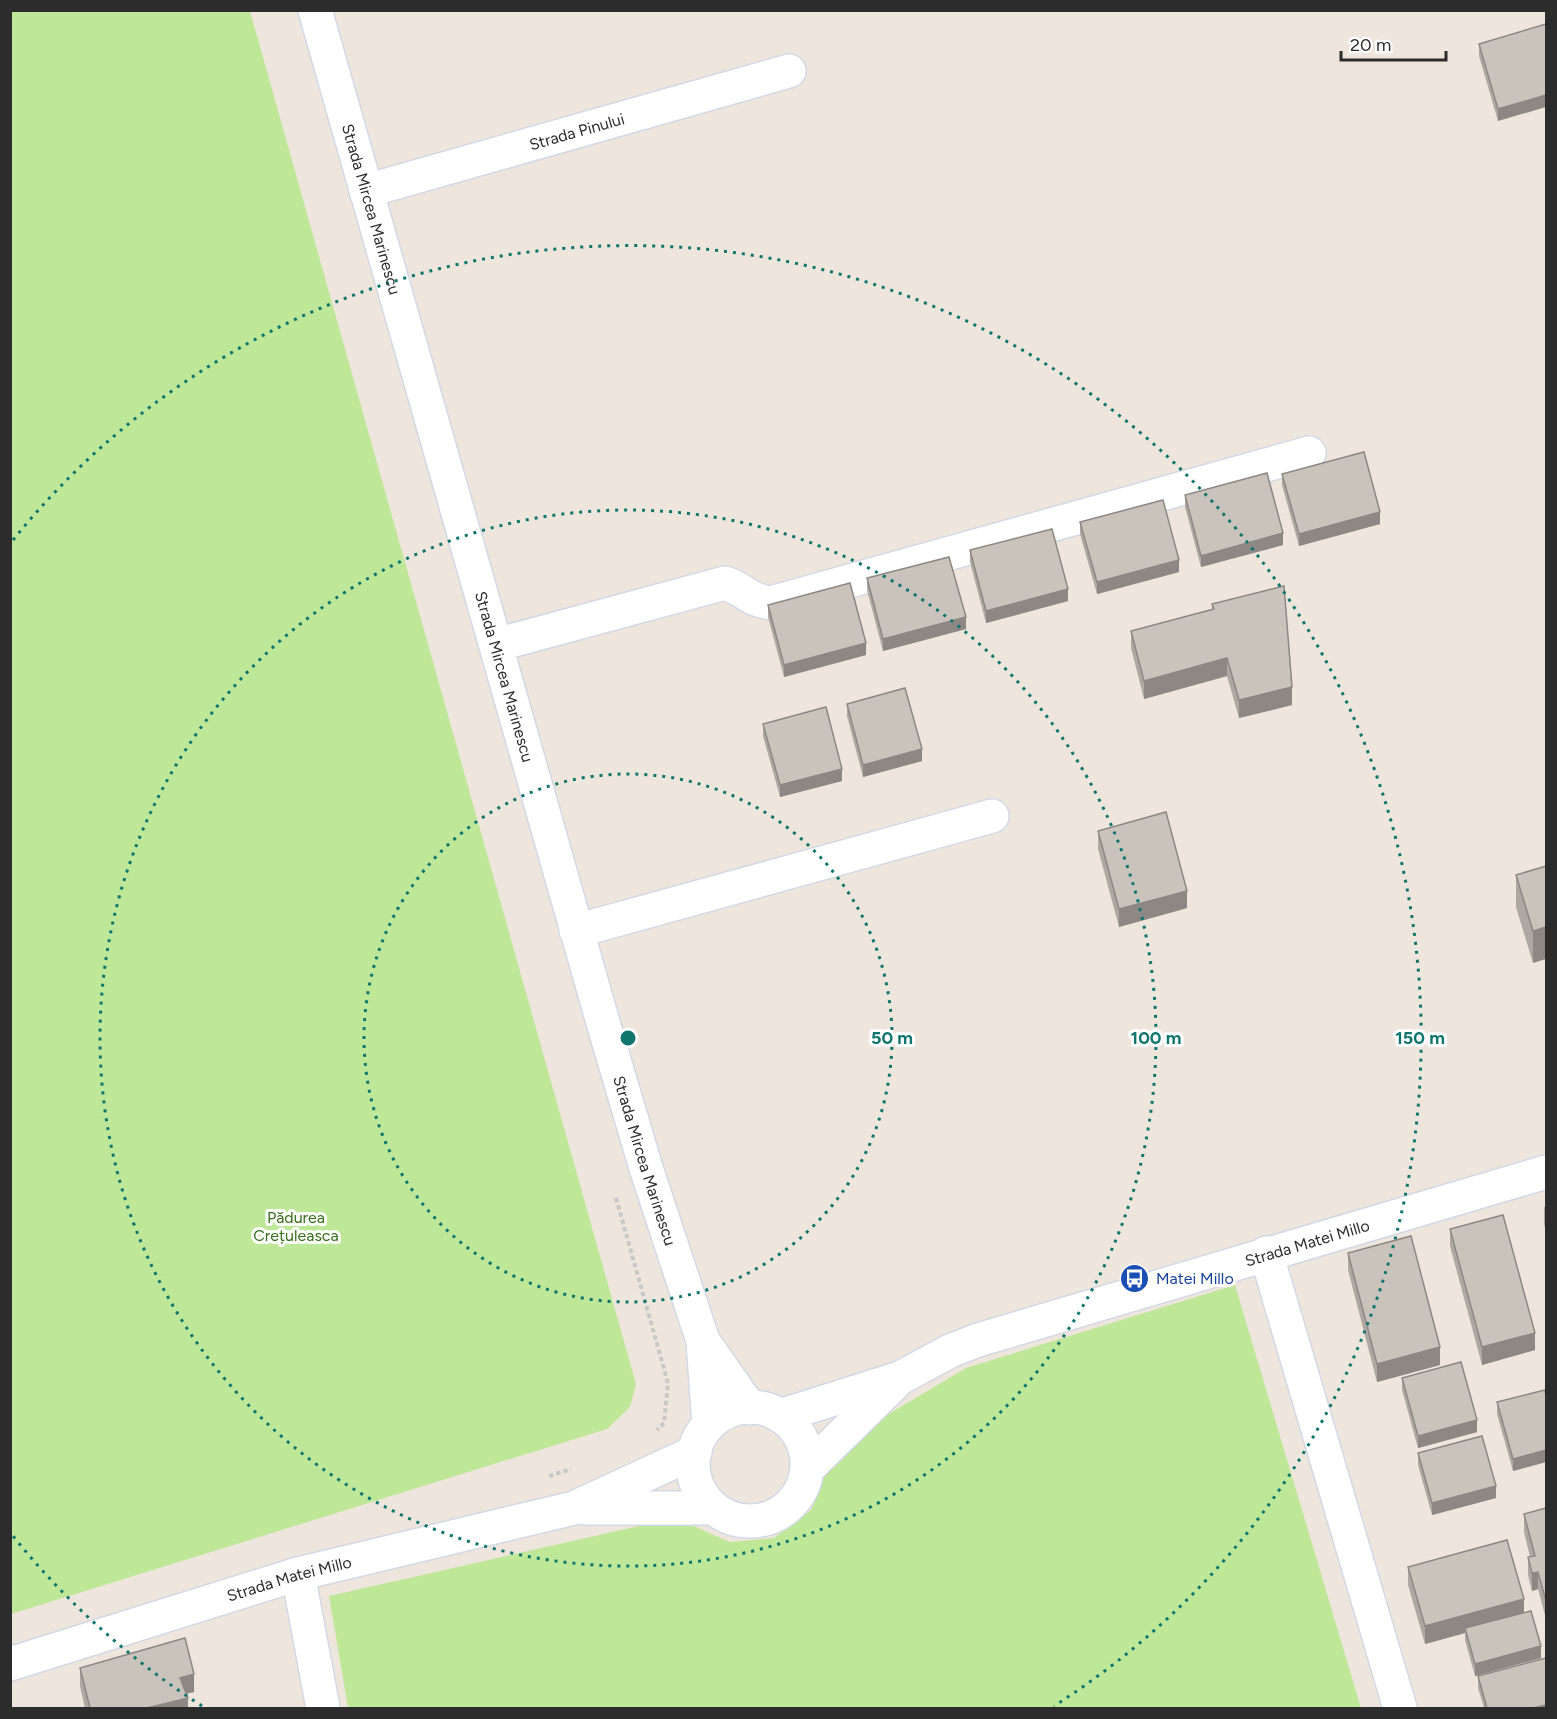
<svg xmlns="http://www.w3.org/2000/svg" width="1557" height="1719" viewBox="0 0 1557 1719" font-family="Figtree,sans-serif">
<rect width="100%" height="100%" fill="#eee5dd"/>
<path fill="#bee797" d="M11 10 250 11 636 1384 630 1407 607 1429 11 1614Z
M1235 1285 1361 1708H348L329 1596 657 1522 691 1525 730 1542 774 1538 811 1510 828 1467 860 1431 966 1368Z"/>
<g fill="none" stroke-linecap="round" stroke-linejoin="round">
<defs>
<g id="minor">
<path id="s1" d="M315 10 604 1026 646 1168 703 1341 709 1425"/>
<path id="s2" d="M366 191 789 71"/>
<path d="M496 645 725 583C746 590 748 600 771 603L1309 453"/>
<path d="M576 931 992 816"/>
<path d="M1266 1253 1400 1708"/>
<path d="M703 1341 750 1408"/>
<circle cx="750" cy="1464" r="57"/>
<path id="s3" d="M780 1416 900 1378 950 1351 978 1340 1546 1172"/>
<path d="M807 1469 895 1383"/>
<path d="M585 1508H713"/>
<path d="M298 1574 323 1708"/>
<path id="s4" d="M10 1664 298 1574 574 1508 695 1452"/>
</g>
</defs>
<use href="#minor" stroke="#d2d9e5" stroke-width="36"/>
<path stroke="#c8c8c8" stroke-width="4" stroke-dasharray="4.5 3" stroke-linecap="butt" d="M616 1198 668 1383 664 1423 657 1430
M549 1476 571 1469"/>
<use href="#minor" stroke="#fff" stroke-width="33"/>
</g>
<path fill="#ada8a2" d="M1546 24 1498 121 1479 56V44Z
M1282 474 1380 524 1299 546 1282 485Z
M1185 495 1283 545 1201 567 1185 507Z
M1080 522 1179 572 1097 594 1080 534Z
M970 550 1068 601 986 623 970 562Z
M867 578 966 629 883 651 867 590Z
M1212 604 1292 705 1239 718 1227 676 1144 699 1131 648V631L1212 609Z
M768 605 866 655 784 677 768 617Z
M847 704 922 761 863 777 847 716Z
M763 724 842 781 780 797 763 736Z
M1098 831 1187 908 1119 927 1098 849Z
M1546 866 1533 963 1516 907V875Z
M1546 1206V1232L1544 1224V1207Z
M1450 1229 1535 1350 1482 1365 1450 1246Z
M1348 1253 1440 1365 1377 1382 1348 1270Z
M1402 1378 1477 1432 1418 1448 1402 1390Z
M1546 1395V1462L1513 1471 1497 1414V1402Z
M1418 1453 1496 1498 1432 1515 1418 1465Z
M1546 1508V1619L1538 1589 1532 1591 1528 1575V1557H1530L1524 1532V1514Z
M1408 1567 1524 1613 1541 1658 1475 1676 1465 1640V1633L1425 1644 1408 1585Z
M80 1668 194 1692 186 1694 188 1708H85L80 1686Z
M1478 1676 1546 1708H1484L1478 1688Z"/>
<path fill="#8d8884" d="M1546 95V107L1498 121V109Z
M1380 512V524L1299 546V534Z
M1283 533V545L1201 567V556Z
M1179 560V572L1097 594V582Z
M1068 589V601L986 623V611Z
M966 617V629L883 651V639Z
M866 643V655L784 677V665Z
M1227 658V676L1144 699V681Z
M1292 687V705L1239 718V700Z
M922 749V761L863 777V765Z
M842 769V781L780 797V785Z
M1187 891V908L1119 927V909Z
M1546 927V959L1533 963V931Z
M1535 1333V1350L1482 1365V1347Z
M1440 1347V1365L1377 1382V1364Z
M1477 1420V1432L1418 1448V1436Z
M1546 1450V1462L1513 1471V1459Z
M1496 1486V1498L1432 1515V1503Z
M1538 1572V1589L1532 1591V1573Z
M1524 1599V1616L1465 1628V1633L1425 1644V1626Z
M1541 1646V1658L1475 1676V1664Z
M194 1674V1692L180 1695V1678Z
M188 1698V1708H147Z
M1546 1705V1708H1533Z"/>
<path fill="#c9c3bc" stroke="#8d8884" stroke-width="1.5" d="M1546 24V95L1498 109 1479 44Z
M1364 452 1380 512 1299 534 1282 474Z
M1267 473 1283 533 1201 556 1185 495Z
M1163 500 1179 560 1097 582 1080 522Z
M1052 529 1068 589 986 611 970 550Z
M949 557 966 617 883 639 867 578Z
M850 583 866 643 784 665 768 605Z
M1284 586 1292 687 1239 700 1227 658 1144 681 1131 631 1214 609 1212 604Z
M905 688 922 749 863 765 847 704Z
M826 707 842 769 780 785 763 724Z
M1166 812 1187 891 1119 909 1098 831Z
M1546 866V927L1533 931 1516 875Z
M1503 1215 1535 1333 1482 1347 1450 1229Z
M1411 1236 1440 1347 1377 1364 1348 1253Z
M1461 1362 1477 1420 1418 1436 1402 1378Z
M1545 1390 1546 1395V1450L1513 1459 1497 1402Z
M1482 1436 1496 1486 1432 1503 1418 1453Z
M1546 1508V1601L1538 1572 1532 1573 1528 1557 1535 1556 1524 1514Z
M1507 1540 1524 1599 1425 1626 1408 1567Z
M1531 1611 1541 1646 1475 1664 1465 1628Z
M185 1638 194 1674 180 1678 188 1698 147 1708H90L80 1668Z
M1546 1658V1705L1533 1708H1487L1478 1676Z"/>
<g fill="none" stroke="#0f766e" stroke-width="3" stroke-dasharray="3 6">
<circle cx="628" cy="1038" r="264"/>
<circle cx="628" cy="1038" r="528"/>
<path d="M202 1706A792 792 0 0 1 13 1536M13 540A792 792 0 1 1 1054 1706"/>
</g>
<defs>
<symbol id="bus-disc" viewBox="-11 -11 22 22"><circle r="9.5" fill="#1a4fb4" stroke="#fff"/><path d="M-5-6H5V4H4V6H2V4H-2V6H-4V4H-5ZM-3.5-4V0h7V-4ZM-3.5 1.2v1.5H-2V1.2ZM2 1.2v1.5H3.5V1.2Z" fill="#fff"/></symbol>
</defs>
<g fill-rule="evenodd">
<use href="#bus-disc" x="1118" y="1262" width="33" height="33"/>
</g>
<g text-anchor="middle" stroke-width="6" stroke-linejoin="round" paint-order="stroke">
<g font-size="16" fill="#2c2c2c" stroke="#fff">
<text dy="6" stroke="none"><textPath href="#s2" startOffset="219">Strada Pinului</textPath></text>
<text dy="6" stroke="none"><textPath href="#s1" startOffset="207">Strada Mircea Marinescu</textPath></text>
<text dy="6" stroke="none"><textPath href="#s1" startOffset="693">Strada Mircea Marinescu</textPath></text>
<text dy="6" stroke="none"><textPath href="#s1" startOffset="1197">Strada Mircea Marinescu</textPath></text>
<text dy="6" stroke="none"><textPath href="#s3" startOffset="556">Strada Matei Millo</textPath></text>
<text dy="6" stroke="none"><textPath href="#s4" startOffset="292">Strada Matei Millo</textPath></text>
</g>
<g font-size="16" fill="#356e17" stroke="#fff">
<text x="296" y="1223">Pădurea<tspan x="296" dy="18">Crețuleasca</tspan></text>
</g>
<g font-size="16" fill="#164399" stroke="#fff" text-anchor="start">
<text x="1156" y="1284">Matei Millo</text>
</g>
</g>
<circle cx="628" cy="1038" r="9" fill="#0f766e" stroke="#fff" stroke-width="3"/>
<g font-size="18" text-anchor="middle" font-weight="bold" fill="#0f766e" stroke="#fff" stroke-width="6" stroke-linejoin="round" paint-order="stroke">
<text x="892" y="1044">50 m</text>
<text x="1156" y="1044">100 m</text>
<text x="1420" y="1044">150 m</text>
</g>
<rect width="1557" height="1719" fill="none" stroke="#2c2c2c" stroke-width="24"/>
<path d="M1341 51v9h105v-9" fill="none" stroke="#2c2c2c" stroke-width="3"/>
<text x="1350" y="51" font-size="18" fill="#2c2c2c" stroke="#ffffff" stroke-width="4.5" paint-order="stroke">20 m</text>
</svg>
